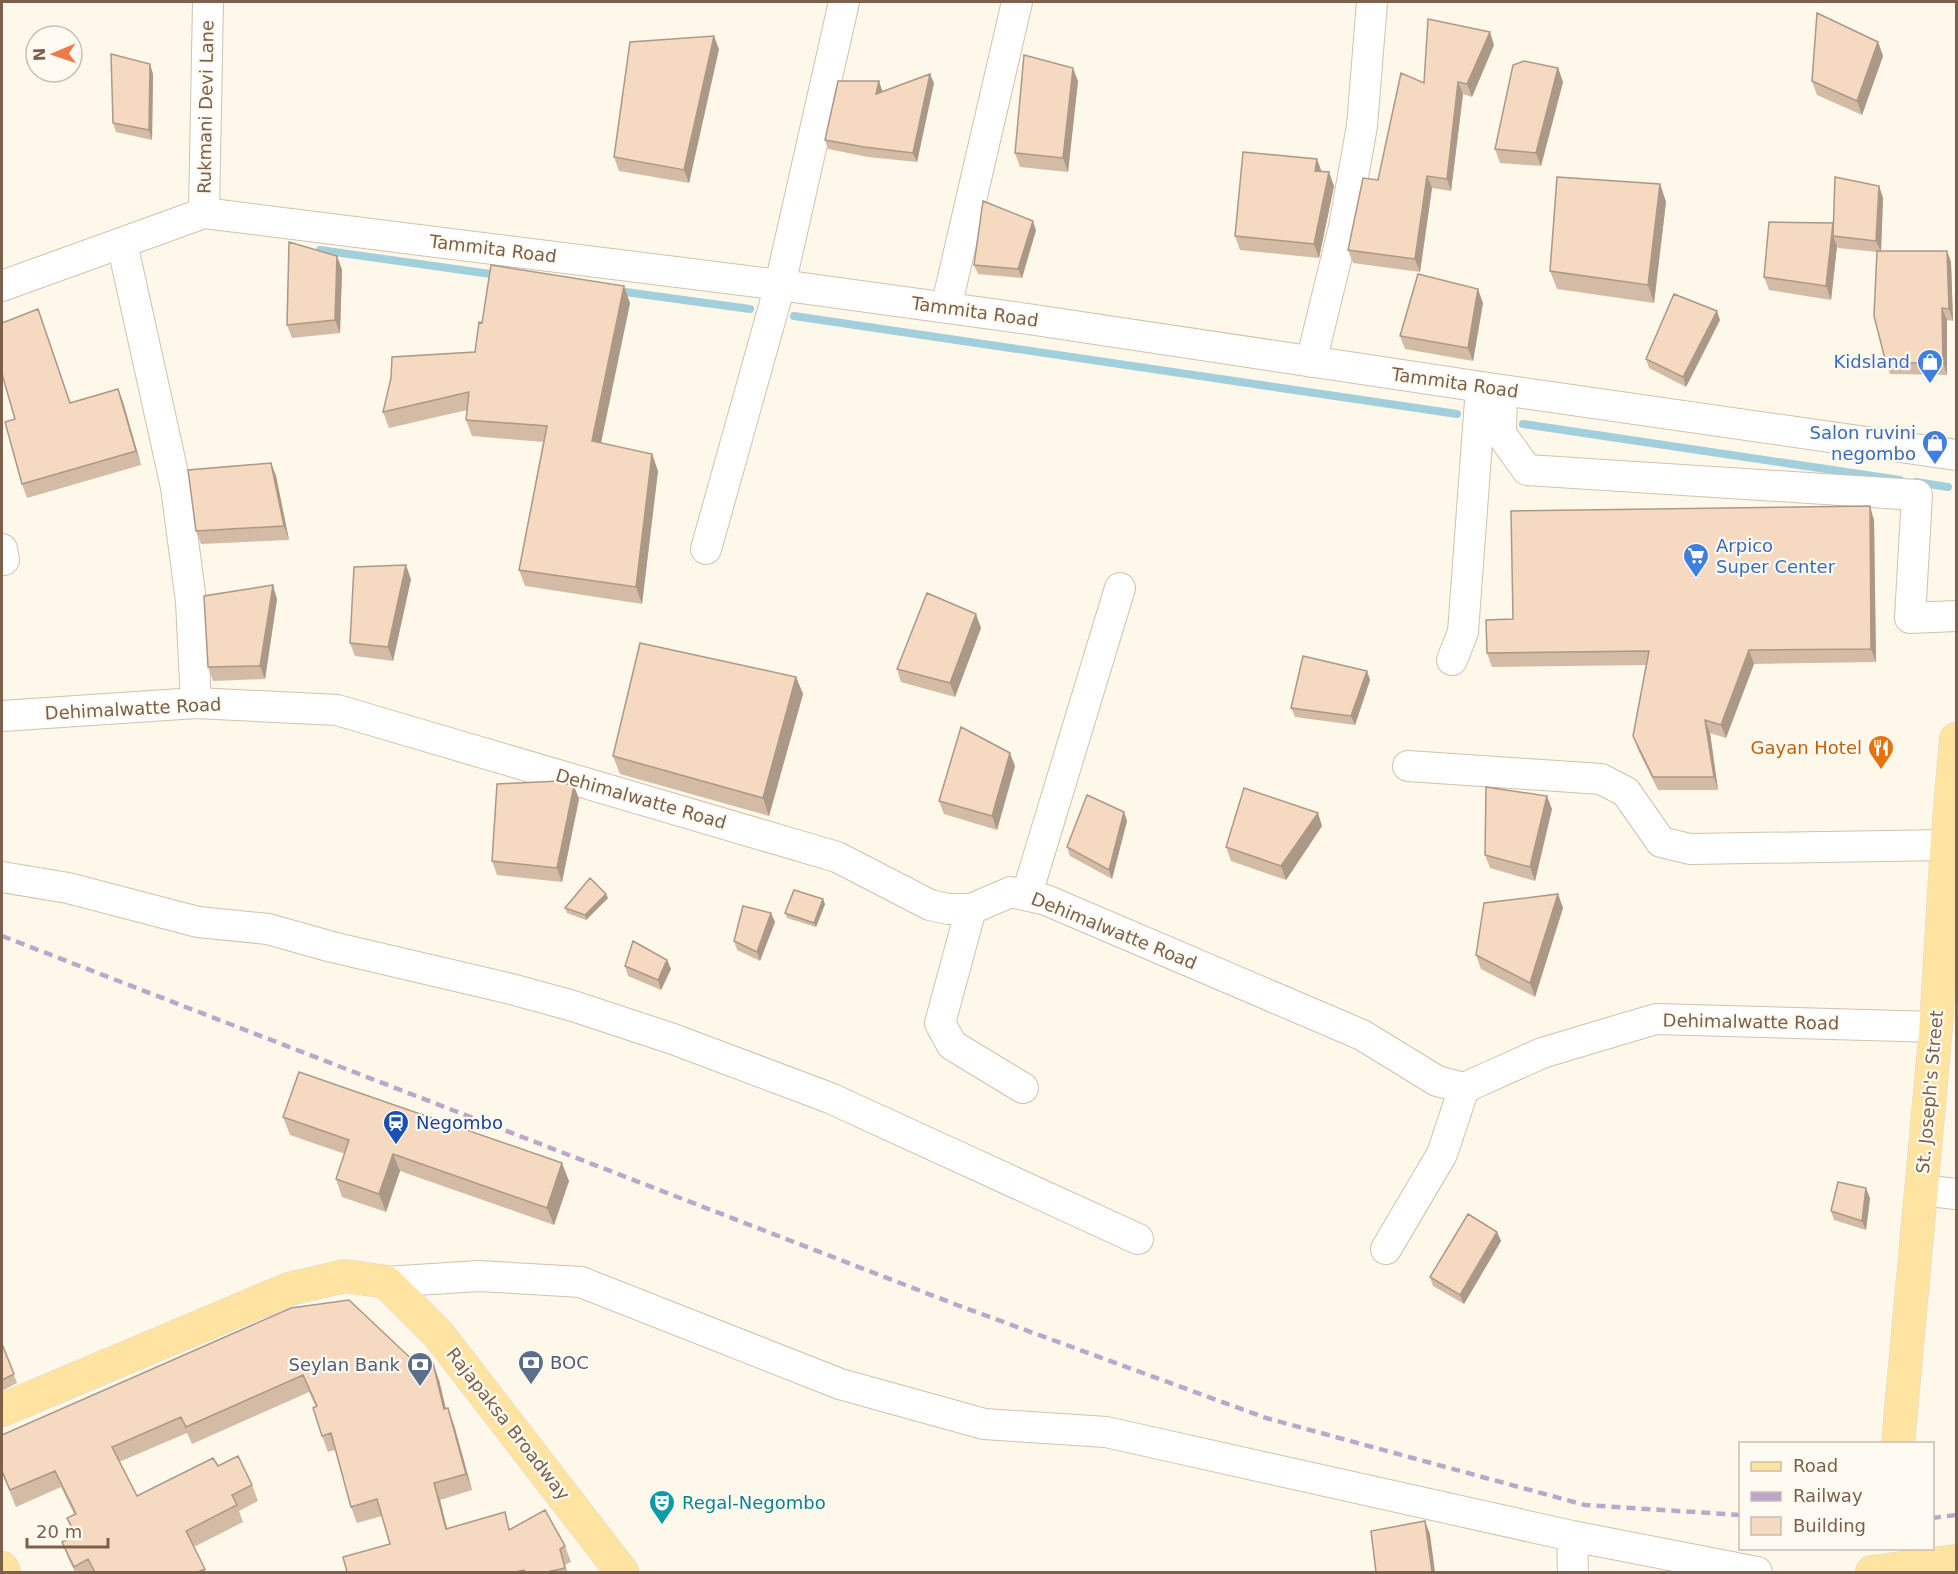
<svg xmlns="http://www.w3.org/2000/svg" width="1958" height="1574" viewBox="0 0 1958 1574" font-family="'DejaVu Sans',sans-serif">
<rect width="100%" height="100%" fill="#fef8eb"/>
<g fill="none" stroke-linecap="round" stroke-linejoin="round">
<path stroke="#a2cfdc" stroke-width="8" d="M320 250 498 275
M618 291 750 309
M794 316 1457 414
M1523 424 1900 480
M1916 482 1948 487"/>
<defs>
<path id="minor" d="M204 213 208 2
M122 243 176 487 191 601 196 703
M2 286 204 213 780 285 1028 319 1502 390 1956 455
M946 308 1017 2
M1311 362 1344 227 1362 126 1372 2
M1502 390 1501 434 1527 470 1917 495 1910 618 1956 616
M2 549 4 560
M706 549 780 285 844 2
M1452 660 1463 632 1481 387
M2 716 196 703 337 710 837 857 930 905 948 909H971L1011 892 1046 900 1362 1035 1437 1081 1464 1088 1542 1053 1656 1019 1936 1027
M1408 766 1601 779 1626 792 1661 842 1690 849 1947 845
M2 877 68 888 198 922 268 929 332 947 511 989 573 1006 673 1039 830 1098 1138 1239
M1027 894 1120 588
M971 909 940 1023 952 1045 1023 1088
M1921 1190 1956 1194
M1386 1249 1442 1154 1464 1088
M386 1282 479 1276 581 1282 840 1384 984 1424 1106 1432 1572 1536 1757 1572
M1572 1536 1573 1572"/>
<path id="major" d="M2 1410 289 1289 345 1276 386 1282 439 1335 622 1572
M1898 1444 1936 1027 1947 845 1956 739
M2 1568 4 1572
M1872 1572 1956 1561"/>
</defs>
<use href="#minor" stroke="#d2c1ae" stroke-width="32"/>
<use href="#major" stroke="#ddd6d0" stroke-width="34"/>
<use href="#minor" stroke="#fff" stroke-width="30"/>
<use href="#major" stroke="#ffe3a0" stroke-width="33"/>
<path stroke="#bca6ca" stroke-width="4.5" stroke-dasharray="9 6" stroke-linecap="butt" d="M2 936 957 1305 1266 1418 1585 1505 1740 1515
M1932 1518 1956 1515"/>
</g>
<path fill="#d3bba5" d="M1878 42 1883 56 1862 115 1817 95 1812 81Z
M1494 45 1472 97 1463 94 1451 191 1432 188 1420 272 1353 263 1348 250 1378 180 1424 83Z
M719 49 689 183 619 171 614 157Z
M1558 68 1563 82 1541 166 1500 163 1495 149Z
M153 74 152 140 116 132 113 123Z
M1078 81 1068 172 1020 167 1015 153Z
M934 83 917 162 868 157 828 149 825 140 882 90V92Z
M1317 159 1321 171 1334 186 1319 258 1240 250 1235 236Z
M1660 184 1666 202 1654 303 1557 289 1550 271Z
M1879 186 1883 198 1881 251H1947L1951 262 1953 321 1947 320V375L1890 374 1886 363 1877 252 1838 248 1837 246 1831 300 1769 290 1764 277 1833 223Z
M1036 230 1022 278 978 274 974 265Z
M337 256 342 270 340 333 292 338 287 325Z
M630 303 601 443 652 454 658 471 642 604 525 586 519 570 543 442 472 436 466 420 467 410 389 428 383 412 475 352 482 323Z
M1483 303 1473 361 1405 349 1400 336Z
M1720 320 1686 387 1649 368 1646 359Z
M118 389 123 402 141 465 27 498 22 484 70 403Z
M271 463 276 476 289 540 201 544 196 531Z
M1874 520 1876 662 1754 664 1726 738 1710 733 1718 790H1658L1638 750 1633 736 1647 665 1492 667 1487 653 1513 619Z
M411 579 393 661 355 656 350 643Z
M277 599 265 679 213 681 208 667Z
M981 628 955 697 901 682 897 669Z
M1367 671 1370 680 1355 725 1295 717 1291 708Z
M796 677 803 694 769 816 620 774 613 756Z
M1015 766 997 830 944 814 939 801Z
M574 786 579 799 562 882 497 875 492 861Z
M1552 809 1535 881 1490 868 1485 855Z
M1124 812 1127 821 1112 879 1070 856 1067 847Z
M1322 826 1286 880 1231 861 1226 847Z
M1558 894 1563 908 1535 997 1481 969 1476 955Z
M608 898 586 920 567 913 565 908Z
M825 904 816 927 787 918 785 913Z
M775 922 760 961 737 950 734 941Z
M667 960 671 969 661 990 628 976 625 966Z
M283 1117 569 1181 554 1225 400 1171 386 1212 342 1197 336 1179 345 1154 290 1135Z
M1870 1198 1866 1230 1834 1220 1831 1211Z
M1497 1232 1501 1241 1464 1304 1433 1286 1430 1277Z
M291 1308 420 1367 439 1380 446 1409 454 1425 472 1490 440 1500 447 1528 511 1529 565 1546 571 1562 565 1565 568 1572H347L390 1544 382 1516 357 1523 351 1507 335 1450 328 1452 322 1436 316 1407 309 1392 192 1444 187 1433 119 1462 137 1496 218 1466 252 1485 258 1501 239 1511 243 1522 194 1547 206 1572H75L68 1558 62 1542 74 1536 67 1518 74 1514 61 1487 16 1507 2 1473V1435Z
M2 1344 17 1383 2 1391Z"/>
<path fill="#ac9886" d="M1490 32 1494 45 1472 97 1467 84Z
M714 36 719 49 689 183 684 170Z
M1878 42 1883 56 1862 115 1857 101Z
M150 64 153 74 152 140 149 130Z
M1073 68 1078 81 1068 172 1063 158Z
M1558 68 1563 82 1541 166 1536 153Z
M930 74 934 83 917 162 913 153Z
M879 81 882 90 879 104 876 94Z
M1458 82 1463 94 1451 191 1447 179Z
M1317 159 1322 173 1315 171Z
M1329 172 1334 186 1319 258 1314 244Z
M1427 176 1432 188 1420 272 1415 259Z
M1660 184 1666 202 1654 303 1648 285Z
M1879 186 1883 198 1881 252 1876 241Z
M1033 221 1036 230 1022 278 1018 269Z
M1833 223 1838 237 1833 236 1837 246 1831 300 1826 286Z
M1947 251 1951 262 1953 321 1949 309Z
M337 256 342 270 340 333 335 320Z
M624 286 630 303 598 457 592 441Z
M1478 289 1483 303 1473 361 1468 348Z
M1942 308 1947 320V375L1943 363Z
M1717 311 1720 320 1686 387 1683 377Z
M118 389 123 402 141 465 136 451Z
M652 454 658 471 642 604 636 587Z
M271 463 276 476 289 540 284 526Z
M1870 506 1874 520 1876 662 1871 649Z
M406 565 411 579 393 661 388 647Z
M273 585 277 599 265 679 260 666Z
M976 614 981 628 955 697 950 683Z
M1749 650 1754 664 1726 738 1721 725Z
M1367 671 1370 680 1355 725 1351 716Z
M796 677 803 694 769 816 763 798Z
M1705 720 1710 733 1718 790 1714 777Z
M1010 753 1015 766 997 830 992 816Z
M574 786 579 799 562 882 557 868Z
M1547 796 1552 809 1535 881 1530 867Z
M1124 812 1127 821 1112 879 1109 870Z
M1318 813 1322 826 1286 880 1281 866Z
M606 894 608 898 586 920 585 915Z
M1558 894 1563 908 1535 997 1530 983Z
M823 899 825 904 816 927 814 923Z
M771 913 775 922 760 961 757 952Z
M667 960 671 969 661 990 658 980Z
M393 1154 400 1171 386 1212 379 1194Z
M562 1163 569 1181 554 1225 547 1208Z
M1866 1188 1870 1198 1866 1230 1862 1221Z
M1497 1232 1501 1241 1464 1304 1460 1295Z
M433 1363 439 1380 450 1426 444 1409Z
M448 1408 454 1425 472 1490 466 1474Z
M434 1483 440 1500 451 1545 446 1529Z
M1425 1521 1430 1534 1435 1572H1432Z"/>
<path fill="#f5d9c0" stroke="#ac9886" stroke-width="1.5" d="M1817 13 1878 42 1857 101 1812 81Z
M1428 19 1490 32 1467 84 1458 82 1447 179 1427 176 1415 259 1348 250 1363 178 1378 180 1401 73 1424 83Z
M714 36 684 170 614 157 630 42Z
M111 54 150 64 149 130 113 123Z
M1024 55 1073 68 1063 158 1015 153Z
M1524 61 1558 68 1536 153 1495 149 1513 65Z
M930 74 913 153 864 147 825 140 838 81H879L876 94Z
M1243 152 1317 159 1315 171 1329 172 1314 244 1235 236Z
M1557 177 1660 184 1648 285 1550 271Z
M1835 177 1879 186 1876 241 1833 236Z
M983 201 1033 221 1018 269 974 265Z
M1769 222 1833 223 1826 286 1764 277Z
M289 242 337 256 335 320 287 325Z
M1877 251H1947L1949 309 1942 308 1943 363H1886L1874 316Z
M491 265 624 286 592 441 652 454 636 587 519 570 547 426 466 420 469 392 383 412 391 378 392 357 475 352 479 322 482 323Z
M1418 274 1478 289 1468 348 1400 336Z
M1674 294 1717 311 1683 377 1646 359Z
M38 309 70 403 118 389 136 451 22 484 5 422 15 419 2 374V323Z
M271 463 284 526 196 531 188 470Z
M1870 506 1871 649 1749 650 1721 725 1705 720 1714 777H1653L1633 736 1649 651 1487 653 1486 620 1513 619 1511 511Z
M406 565 388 647 350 643 354 567Z
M273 585 260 666 208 667 204 596Z
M927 593 976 614 950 683 897 669Z
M640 643 796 677 763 798 613 756Z
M1303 656 1367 671 1351 716 1291 708Z
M961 727 1010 753 992 816 939 801Z
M559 781 574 786 557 868 492 861 497 784Z
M1486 787 1547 796 1530 867 1485 855Z
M1244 788 1318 813 1281 866 1226 847Z
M1087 795 1124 812 1109 870 1067 847Z
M590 878 606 894 585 915 565 908Z
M794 890 823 899 814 923 785 913Z
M1558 894 1530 983 1476 955 1484 903Z
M743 906 771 913 757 952 734 941Z
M633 941 667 960 658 980 625 966Z
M299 1072 562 1163 547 1208 393 1154 379 1194 336 1179 349 1140 283 1117Z
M1838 1182 1866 1188 1862 1221 1831 1211Z
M1468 1214 1497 1232 1460 1295 1430 1277Z
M349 1300 420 1367 433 1363 444 1409 448 1408 466 1474 434 1483 446 1529 505 1512 509 1530 545 1510 565 1546 560 1549 565 1568 547 1572H525L524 1570 515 1572H347L343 1557 390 1544 377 1499 351 1507 331 1433 322 1436 313 1408 317 1406 303 1375 186 1427 181 1417 112 1447 137 1496 213 1458 218 1466 238 1456 252 1485 232 1495 237 1505 186 1531 205 1569 198 1572H95L88 1559 74 1567 62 1542 76 1535 67 1518 76 1514 55 1471 10 1490 2 1471V1435L291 1308Z
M2 1344 14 1374 2 1380Z
M1425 1521 1432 1572H1376L1371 1531Z"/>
<defs>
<symbol id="shop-pin" viewBox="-11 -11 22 30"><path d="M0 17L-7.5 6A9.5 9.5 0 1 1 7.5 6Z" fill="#3f7fe0" stroke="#fffbf2"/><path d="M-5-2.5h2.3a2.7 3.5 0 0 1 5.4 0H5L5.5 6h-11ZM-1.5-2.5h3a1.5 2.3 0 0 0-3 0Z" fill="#fff"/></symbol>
<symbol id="supermarket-pin" viewBox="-11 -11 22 30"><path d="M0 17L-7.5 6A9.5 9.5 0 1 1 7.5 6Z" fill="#3f7fe0" stroke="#fffbf2"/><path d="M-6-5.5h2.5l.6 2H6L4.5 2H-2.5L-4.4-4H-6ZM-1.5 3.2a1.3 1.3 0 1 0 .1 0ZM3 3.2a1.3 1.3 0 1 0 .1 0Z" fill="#fff"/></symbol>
<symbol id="restaurant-pin" viewBox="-11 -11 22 30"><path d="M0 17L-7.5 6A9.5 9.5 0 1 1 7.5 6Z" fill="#e8710a" stroke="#fffbf2"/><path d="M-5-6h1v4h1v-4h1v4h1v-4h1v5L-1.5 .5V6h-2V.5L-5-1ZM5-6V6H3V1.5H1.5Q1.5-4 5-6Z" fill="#fff"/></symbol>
<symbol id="station-pin" viewBox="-11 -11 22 30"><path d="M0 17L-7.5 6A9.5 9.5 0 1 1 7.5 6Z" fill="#1a4fb4" stroke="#fffbf2"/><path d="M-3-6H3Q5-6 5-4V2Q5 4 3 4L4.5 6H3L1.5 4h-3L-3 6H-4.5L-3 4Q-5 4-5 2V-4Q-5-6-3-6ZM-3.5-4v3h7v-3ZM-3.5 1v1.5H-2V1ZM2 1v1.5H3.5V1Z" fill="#fff"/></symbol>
<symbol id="bank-pin" viewBox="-11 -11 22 30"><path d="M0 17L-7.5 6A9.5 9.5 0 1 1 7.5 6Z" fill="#5c6f8a" stroke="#fffbf2"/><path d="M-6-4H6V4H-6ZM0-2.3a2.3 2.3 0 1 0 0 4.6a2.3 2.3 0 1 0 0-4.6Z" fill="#fff"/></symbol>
<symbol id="theatre-pin" viewBox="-11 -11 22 30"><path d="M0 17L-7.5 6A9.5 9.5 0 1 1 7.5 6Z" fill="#0f9aa8" stroke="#fffbf2"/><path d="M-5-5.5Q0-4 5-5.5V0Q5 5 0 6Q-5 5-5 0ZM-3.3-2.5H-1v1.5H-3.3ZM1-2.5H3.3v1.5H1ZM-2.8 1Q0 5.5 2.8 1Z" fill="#fff"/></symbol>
</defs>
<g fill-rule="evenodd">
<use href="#shop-pin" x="1915" y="347" width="30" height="40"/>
<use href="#shop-pin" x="1920" y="428" width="30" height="40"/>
<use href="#supermarket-pin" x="1681" y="541" width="30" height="40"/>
<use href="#restaurant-pin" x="1866" y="733" width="30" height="40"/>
<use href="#station-pin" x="381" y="1108" width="30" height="40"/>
<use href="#bank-pin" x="516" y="1348" width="30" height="40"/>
<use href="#bank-pin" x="405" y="1350" width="30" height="40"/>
<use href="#theatre-pin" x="647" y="1488" width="30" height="40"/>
</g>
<g text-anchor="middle" stroke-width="4.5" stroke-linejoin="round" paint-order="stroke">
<g font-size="18" fill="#7c604b" stroke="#fffbf2">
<text transform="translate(206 107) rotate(-89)" y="6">Rukmani Devi Lane</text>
<text transform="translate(493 249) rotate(7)" y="6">Tammita Road</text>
<text transform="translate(975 312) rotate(8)" y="6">Tammita Road</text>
<text transform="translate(1455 383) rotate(8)" y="6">Tammita Road</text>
<text transform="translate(133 709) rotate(-3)" y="6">Dehimalwatte Road</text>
<text transform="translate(641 799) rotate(16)" y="6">Dehimalwatte Road</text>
<text transform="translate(1114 931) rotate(22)" y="6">Dehimalwatte Road</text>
<text transform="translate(1751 1022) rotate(1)" y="6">Dehimalwatte Road</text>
<text transform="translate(1930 1092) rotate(-85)" y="6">St. Joseph's Street</text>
<text transform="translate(508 1424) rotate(52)" y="6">Rajapaksa Broadway</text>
</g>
<g font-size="18" fill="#366cbe" stroke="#fffbf2" text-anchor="end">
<text x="1910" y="368">Kidsland</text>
<text x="1916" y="439">Salon ruvini<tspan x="1916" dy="21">negombo</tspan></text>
<text x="1716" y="552" text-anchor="start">Arpico<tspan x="1716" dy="21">Super Center</tspan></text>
</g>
<g font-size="18" fill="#c56008" stroke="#fffbf2" text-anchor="end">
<text x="1862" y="754">Gayan Hotel</text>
</g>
<g font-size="18" fill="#164399" stroke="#fffbf2" text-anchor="start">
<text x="416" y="1129">Negombo</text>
</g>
<g font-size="18" fill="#4e5e75" stroke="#fffbf2" text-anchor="start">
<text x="550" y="1369">BOC</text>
<text x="400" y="1371" text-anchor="end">Seylan Bank</text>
</g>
<g font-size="18" fill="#0d838f" stroke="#fffbf2" text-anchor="start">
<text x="682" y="1509">Regal-Negombo</text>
</g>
</g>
<rect width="1958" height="1574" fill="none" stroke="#7c604b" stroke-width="6"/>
<rect x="1739" y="1442" width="195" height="108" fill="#fffbf2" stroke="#cbbdaf" stroke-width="1.5"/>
<rect x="1751" y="1462" width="30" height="9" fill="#ffe3a0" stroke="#cbbdaf" stroke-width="1.5"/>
<text x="1793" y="1472" font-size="18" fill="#7c604b">Road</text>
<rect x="1751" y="1492" width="30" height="9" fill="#bca6ca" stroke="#cbbdaf" stroke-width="1.5"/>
<text x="1793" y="1502" font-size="18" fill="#7c604b">Railway</text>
<rect x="1751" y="1517" width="30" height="18" fill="#f5d9c0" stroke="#cbbdaf" stroke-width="1.5"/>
<text x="1793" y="1532" font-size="18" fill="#7c604b">Building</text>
<g transform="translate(54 54) rotate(268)"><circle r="28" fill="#fffbf2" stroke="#cbbdaf" stroke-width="1.5"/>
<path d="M0-4.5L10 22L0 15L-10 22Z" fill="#ee7a49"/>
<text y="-9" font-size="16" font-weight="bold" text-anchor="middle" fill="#7c604b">N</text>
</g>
<path d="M27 1538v9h81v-9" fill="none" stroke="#7c604b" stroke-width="3"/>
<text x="36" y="1538" font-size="18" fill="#7c604b" stroke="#fffbf2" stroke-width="4.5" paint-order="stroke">20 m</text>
</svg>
